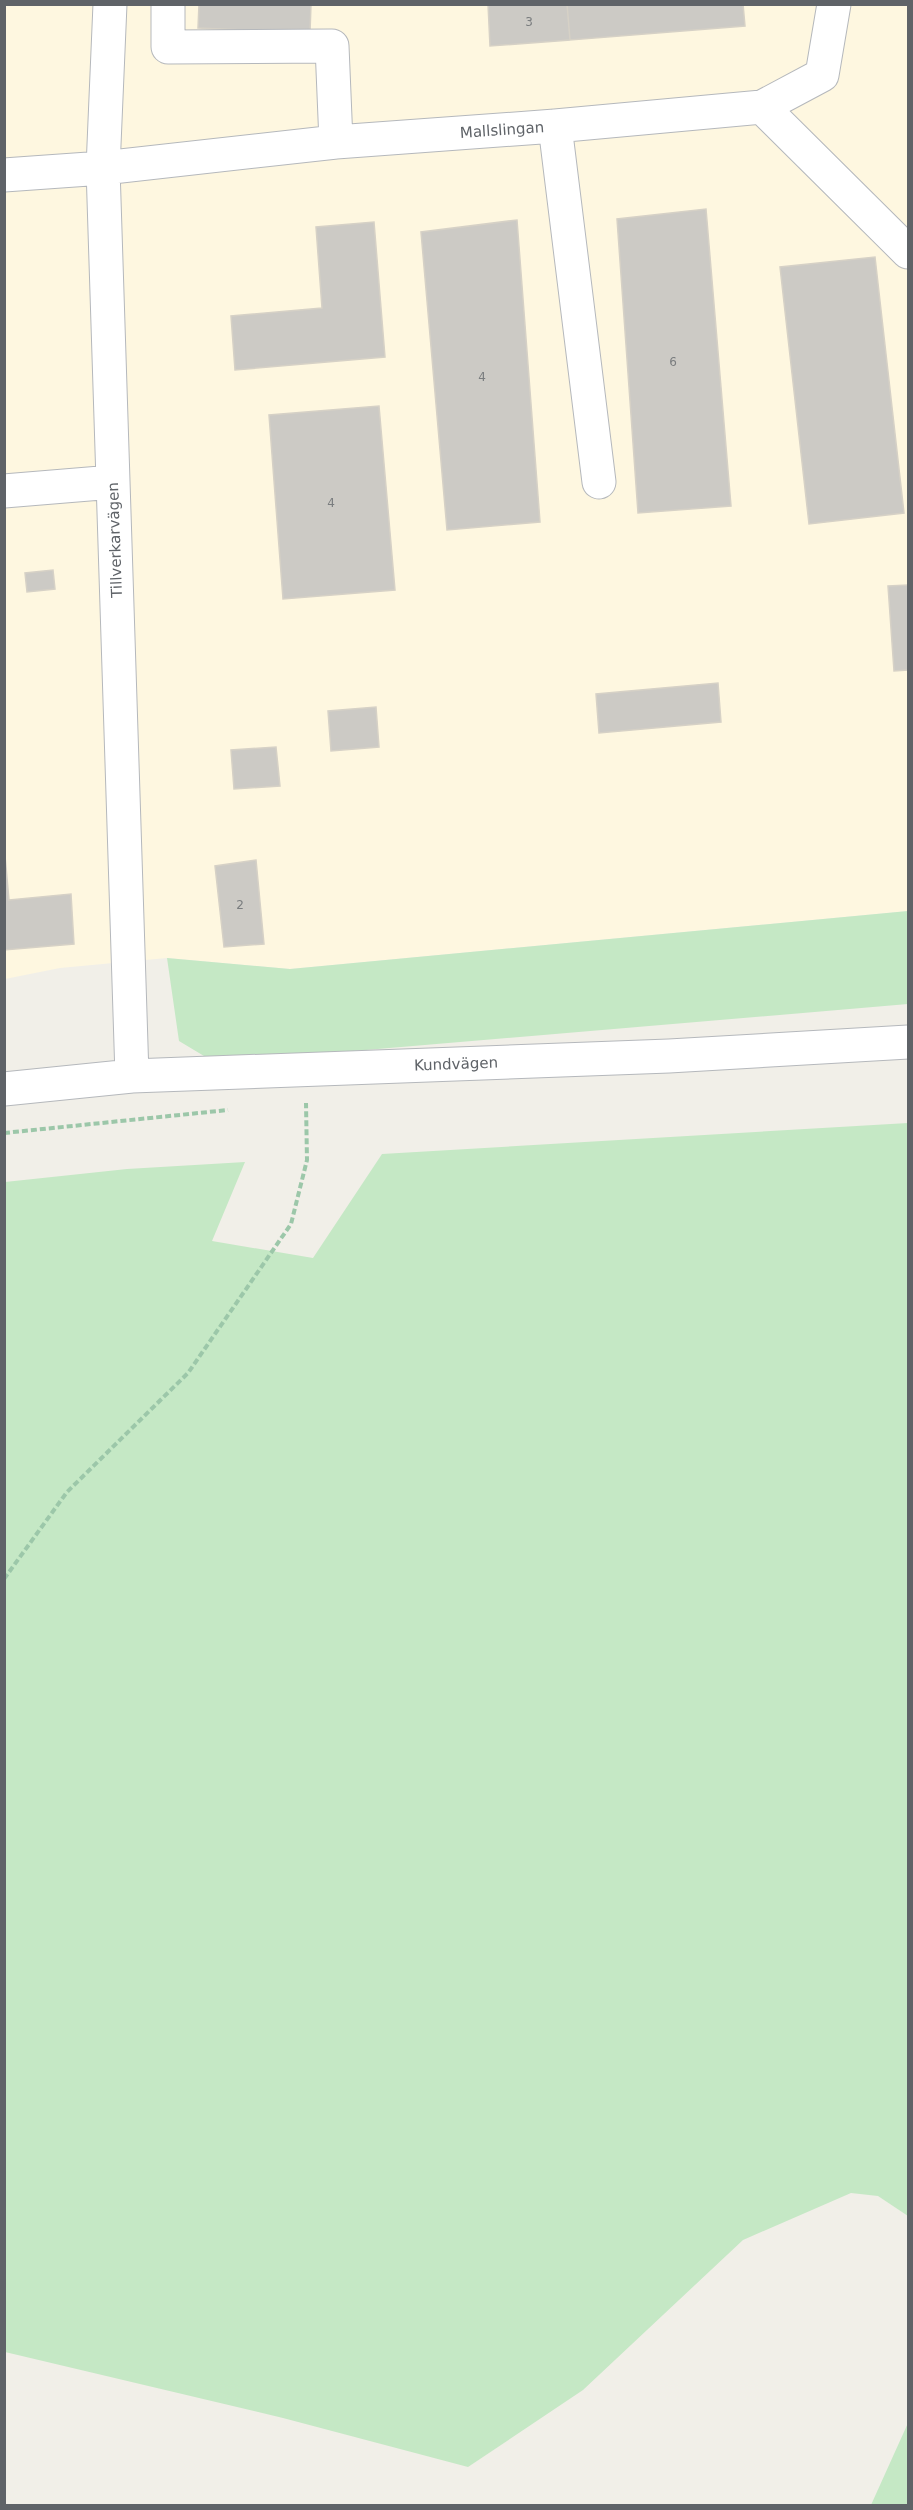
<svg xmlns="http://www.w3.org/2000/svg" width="913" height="2510" viewBox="0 0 913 2510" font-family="'DejaVu Sans',sans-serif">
<rect width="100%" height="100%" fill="#f1efe8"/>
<path fill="#fef7e0" d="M5 5H908V911L290 969 167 958 60 968 5 979Z"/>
<path fill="#c5e8c5" d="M908 911V1004L260 1059 204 1056 179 1041 167 958 290 969Z
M908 1123V2216L878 2196 851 2193 743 2240 583 2390 468 2467 283 2418 5 2352V1182L127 1169 245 1162 212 1241 313 1258 382 1154Z
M908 2423V2505H871Z"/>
<path fill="#cccac5" stroke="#d6d1c6" stroke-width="1.5" d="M199 4H311L310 33 198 28Z
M488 4H567L570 40 490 46Z
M567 4H743L745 26 570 40Z
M706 209 731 506 638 513 617 219Z
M517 220 540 522 447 530 421 232Z
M374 222 385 357 235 370 231 316 322 308 316 227Z
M875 257 904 513 809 524 780 267Z
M379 406 395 590 283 599 269 415Z
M53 570 55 589 27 592 25 573Z
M908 585V670L894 671 888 586Z
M718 683 721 722 599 733 596 694Z
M376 707 379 747 331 751 328 711Z
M276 747 280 786 234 789 231 750Z
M4 845 9 900 71 894 74 944 4 950Z
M256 860 264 944 224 947 215 866Z"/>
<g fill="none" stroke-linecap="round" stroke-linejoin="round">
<defs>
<path id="minor" d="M110 4 103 168 132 1076
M168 4V47L332 46 336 142
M762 107 908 252
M555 126 599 482
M4 175 103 168 336 142 555 126 762 107 822 75 834 4
M4 491 113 482
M4 1089 132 1076 669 1056 908 1042"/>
</defs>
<use href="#minor" stroke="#b5b8bc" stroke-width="35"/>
<path stroke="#9cc7a9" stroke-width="4" stroke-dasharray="6 3" stroke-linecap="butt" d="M4 1133 228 1110
M4 1579 67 1492 188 1373 291 1224 307 1160 306 1103"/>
<use href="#minor" stroke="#fff" stroke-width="33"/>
</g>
<g text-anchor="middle" stroke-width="5" stroke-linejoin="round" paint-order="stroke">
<g font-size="12" fill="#7a7d7f">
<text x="529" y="26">3</text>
<text x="673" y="366">6</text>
<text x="482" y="381">4</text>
<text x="331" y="507">4</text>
<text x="240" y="909">2</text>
</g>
<g font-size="15" fill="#5f6368" stroke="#fff">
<text transform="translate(502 130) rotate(-4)" y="5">Mallslingan</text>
<text transform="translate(115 540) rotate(-92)" y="5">Tillverkarvägen</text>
<text transform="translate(456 1064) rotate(-2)" y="5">Kundvägen</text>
</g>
</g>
<rect width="913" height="2510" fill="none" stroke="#5f6368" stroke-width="12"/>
</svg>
